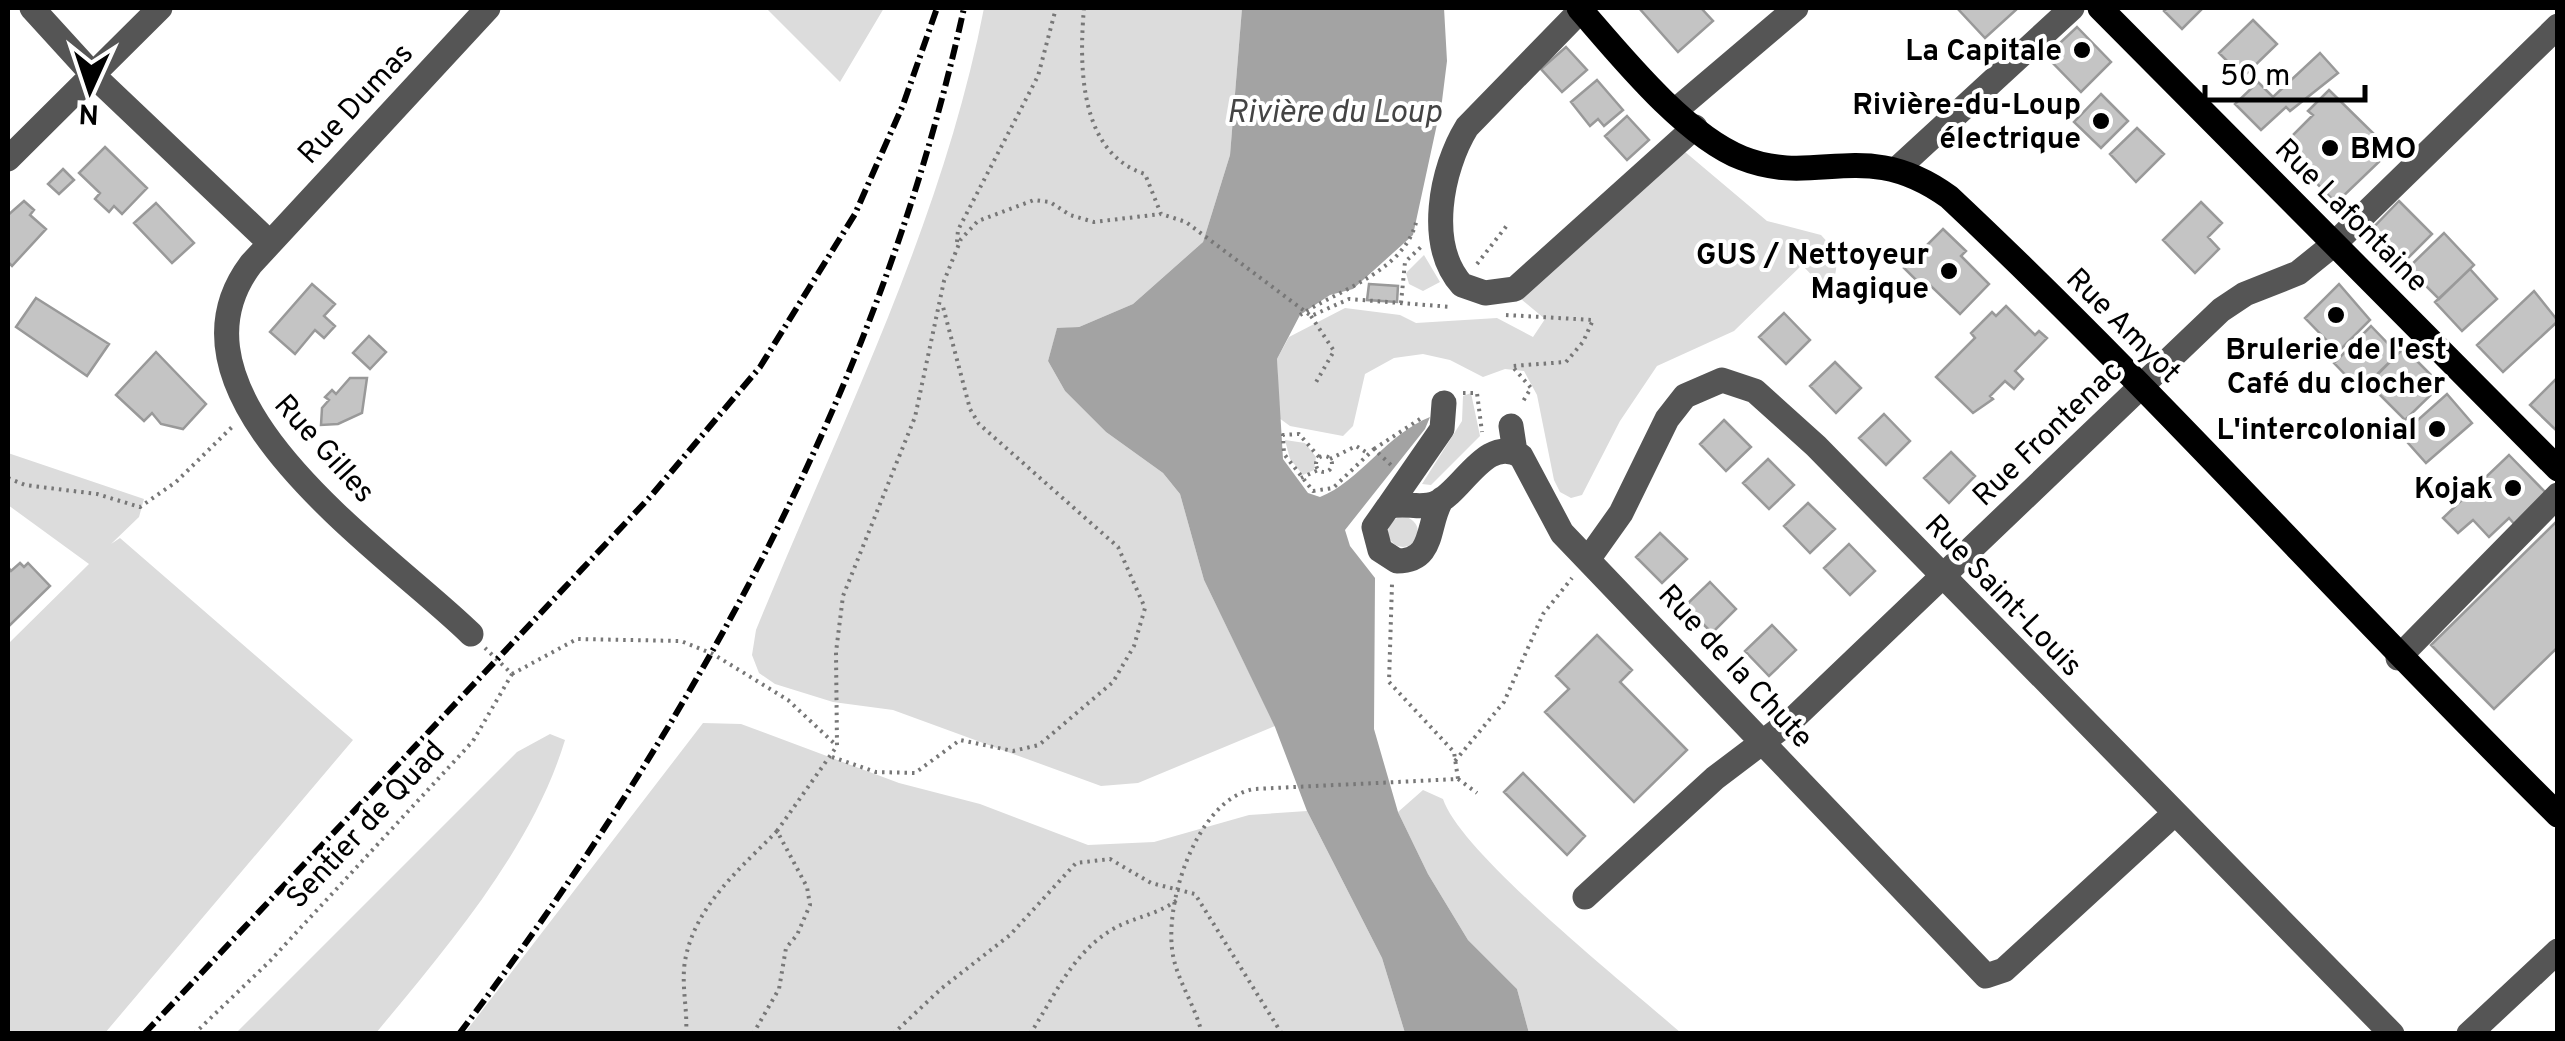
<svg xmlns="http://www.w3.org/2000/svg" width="2565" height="1041" viewBox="0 0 2565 1041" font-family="Overpass,sans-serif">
<rect width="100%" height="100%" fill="#fff"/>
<path fill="#dcdcdc" d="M766 8H884L840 82Z
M984 8H1242L1230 155 1203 242 1133 304 1079 327 1057 329 1048 361 1065 391 1106 432 1163 473 1180 494 1204 580 1275 726 1138 783 1101 786 893 710 833 702 775 684 759 673 752 655 756 630C839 426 942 225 984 8Z
M1684 151 1767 221 1821 235C1837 251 1843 271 1826 290L1802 265 1734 331 1657 366 1620 421 1582 495 1571 498 1560 492 1554 480 1537 395 1524 371 1505 369 1483 377 1450 360 1423 354 1394 358 1365 374 1353 426 1343 436 1290 426 1279 418 1277 359 1289 337 1345 308 1400 315 1416 323 1497 318 1533 337 1545 319 1521 299Z
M1424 255 1440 282 1423 291 1409 284 1406 273Z
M1471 393 1480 436 1431 485 1422 484 1462 421 1463 396Z
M1285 440 1305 443 1316 457 1314 470 1303 475 1290 459Z
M8 453 144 499 139 517 111 544 120 538 353 740 105 1033H8V644L89 564 8 505Z
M1388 532a15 15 0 1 1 30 0a15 15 0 1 1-30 0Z
M703 723 741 724 899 783 980 804 1088 845 1154 842 1249 815 1307 811 1382 958 1405 1033 464 1034Z
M550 734 565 740C532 849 447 947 376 1033H236L517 752Z
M1423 790 1443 799C1461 854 1630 988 1681 1033H1529L1517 989 1468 940 1428 874 1398 812Z"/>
<path fill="#a3a3a3" d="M1242 8H1444L1447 61 1442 101 1413 235 1353 289 1330 295 1300 315 1277 359 1283 459 1308 493 1320 497C1359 482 1387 434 1430 417L1425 429 1345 530 1350 546 1375 578 1374 729 1398 812 1428 874 1468 940 1517 989 1529 1033H1405L1382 958 1307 811 1275 727 1204 580 1180 494 1163 473 1106 432 1065 391 1048 361 1057 328 1079 327 1133 304 1203 242 1230 155Z"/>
<path fill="#c4c4c4" stroke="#999" stroke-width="2.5" d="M1639 8H1701L1713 21 1678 52Z
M1957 8H2018L1985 38Z
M2167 8H2203L2182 29 2164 11Z
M2253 20 2277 44 2243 77 2219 53Z
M2077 27 2111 62 2081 92 2046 56Z
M1566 47 1587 70 1562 92 1541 69Z
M2320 53 2338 73 2290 111 2286 107 2261 130 2235 104 2258 82 2273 97Z
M1597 80 1623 110 1604 126 1598 119 1590 126 1571 102Z
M2329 90 2379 139 2372 145 2384 157 2336 203 2285 151 2286 142 2313 115 2308 111Z
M2101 94 2128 121 2101 148 2074 122Z
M1627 116 1649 140 1627 160 1605 136Z
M2137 128 2164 154 2136 182 2110 154Z
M105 147 147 188 122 214 114 206 109 212 95 199 100 193 79 173Z
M63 169 74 180 59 194 48 184Z
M24 201 34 210 30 215 46 229 12 266 8 262V215Z
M2399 201 2432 234 2400 266 2367 234Z
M2201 202 2222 223 2208 237 2219 249 2195 273 2163 240Z
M156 203 194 243 172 263 134 223Z
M1943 229 1966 251 1961 256 1989 284 1960 314 1931 286 1927 291 1904 268Z
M2444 233 2474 265 2439 299 2408 268Z
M2470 269 2497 299 2462 331 2435 302Z
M312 284 335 304 324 316 335 326 324 338 315 330 295 354 270 332Z
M1369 284 1398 286 1397 302 1367 300Z
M2339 284 2370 320 2338 352 2305 318Z
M2534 291 2558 321 2503 372 2477 345Z
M36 298 109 344 87 376 16 327Z
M2006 306 2035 335 2039 331 2047 338 2015 371 2023 379 2014 389 2005 381 1990 396 1993 399 1973 413 1936 377 1975 338 1971 333 1992 312 1996 316Z
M1784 313 1810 340 1786 364 1759 337Z
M2371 326 2398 354 2361 391 2334 363Z
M369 336 386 352 370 369 353 353Z
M2404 348 2441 385 2405 420 2368 383Z
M156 352 206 404 183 429 161 424 152 413 144 421 116 395Z
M1835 362 1861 388 1836 413 1810 386Z
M2558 377V432L2530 405Z
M350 378H367L362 413 338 424 321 425 322 408 329 400 325 397 332 390 336 394Z
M2447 394 2472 423 2426 463 2401 435Z
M1884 414 1910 441 1886 465 1859 438Z
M1724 420 1751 447 1726 471 1700 444Z
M1951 452 1975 476 1949 503 1924 478Z
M2509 455 2548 495 2516 526 2509 518 2489 537 2473 520 2458 533 2443 518Z
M1768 459 1794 485 1769 509 1743 483Z
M1808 503 1835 529 1810 553 1784 526Z
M2558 520V647L2494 709 2431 645Z
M1660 533 1687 559 1662 583 1636 557Z
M1849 544 1875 571 1850 595 1824 568Z
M20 563 24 567 28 563 50 586 8 627V567L11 571Z
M1710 582 1736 609 1712 633 1685 606Z
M1772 625 1796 650 1769 676 1745 651Z
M1597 635 1632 670 1620 682 1687 750 1634 802 1545 712 1569 689 1556 676Z
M1523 773 1585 836 1567 855 1504 792Z"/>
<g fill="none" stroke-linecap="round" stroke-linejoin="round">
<path stroke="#777" stroke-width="4" stroke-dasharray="2.5 5" stroke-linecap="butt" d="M1084 8C1079 66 1079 153 1145 174L1161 214 1186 222 1311 316 1349 299 1452 307
M957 242 958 230 1038 76 1056 8
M1477 264 1508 224
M1401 303 1405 262 1422 246
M1300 315C1340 289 1407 271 1417 218
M1506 315 1593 320 1583 342 1566 362 1512 366 1531 388 1522 403
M1311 316 1334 351 1315 384
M1463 393H1477L1482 432
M1374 449 1420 419
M1316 464a8 8 0 1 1 16 0a8 8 0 1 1-16 0Z
M1319 457 1299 434 1283 435 1284 454 1313 491 1333 488 1374 449 1391 465
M1330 459 1356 446 1369 454
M8 478 25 485 97 494 140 507 176 482 232 427
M1301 478 1318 470
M512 674 577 639 681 641 713 654 788 700 837 746
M832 757 876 772 915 773 960 740 1013 751 1039 745 1113 682 1134 646 1145 608 1118 547 979 424 970 409 942 303
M1455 761 1504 702 1543 614 1572 578
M1458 779 1477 793
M194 1034 270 961 473 741 512 674 485 648
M686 1034C688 1008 680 982 686 956 697 904 742 867 777 831
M753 1034 779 989 786 948 797 935 810 905 807 887 777 831 837 746 836 652 843 596 915 417 944 281 961 239 978 221 1034 200 1050 202 1070 215 1094 222 1161 214
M893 1034 942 988 1010 935 1076 863 1110 859 1151 883 1195 894 1282 1034
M1030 1034C1055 996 1071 954 1113 929 1134 917 1157 915 1177 900
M1202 1034C1196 1008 1180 985 1174 960 1161 909 1196 799 1254 789L1458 779 1454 752 1389 682 1392 584"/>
<path stroke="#555" stroke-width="25" d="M32 8 94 76 269 242
M1581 10 1467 127C1441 169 1426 245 1462 285L1485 293 1515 289 1695 127
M1676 110 1796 8
M8 159 160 8
M1897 169 2072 8
M1511 426 1515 452
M1442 499C1426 524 1436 561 1397 561L1380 550 1374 527 1388 507C1404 501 1420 510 1436 503 1463 491 1486 434 1521 456L1562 533 1986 976 2004 970 2174 814
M1388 507 1442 429 1444 403
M1589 558 1621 513 1667 419 1685 396 1722 380 1755 391 1816 446 2392 1034
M471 634C390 554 150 398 251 264L488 8
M2398 658 2558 495
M1585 897 1715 778 1793 719 2221 310 2245 294 2298 273 2334 244 2558 26
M2469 1034 2558 951"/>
<path stroke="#000" stroke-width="25" d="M1579 8C1620 55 1684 135 1742 158 1817 188 1865 136 1949 197 2160 395 2352 612 2558 815
M2100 8 2558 469"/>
<path stroke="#000" stroke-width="6" stroke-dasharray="15 5 2.5 5" stroke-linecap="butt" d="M144 1034 650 497 760 367 855 214 903 105 937 8
M459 1034C692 726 881 387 964 8"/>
</g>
<g fill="#000" stroke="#fff" stroke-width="4">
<circle cx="2082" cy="50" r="10"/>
<circle cx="2101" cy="121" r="10"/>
<circle cx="2330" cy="148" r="10"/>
<circle cx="1949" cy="271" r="10"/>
<circle cx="2336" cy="315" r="10"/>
<circle cx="2437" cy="429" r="10"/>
<circle cx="2513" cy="488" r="10"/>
</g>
<g text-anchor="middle" stroke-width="8" stroke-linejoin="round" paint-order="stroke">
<g font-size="30" font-weight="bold" fill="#000" stroke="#fff" text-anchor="end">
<text x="2062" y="60">La Capitale</text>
<text x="2081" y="114">Rivière-du-Loup<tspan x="2081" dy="34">électrique</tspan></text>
<text x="2350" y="158" text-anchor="start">BMO</text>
<text x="1929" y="264">GUS / Nettoyeur<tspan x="1929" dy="34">Magique</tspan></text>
<text x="2336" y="359" text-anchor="middle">Brulerie de l'est<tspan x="2336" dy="34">Café du clocher</tspan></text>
<text x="2417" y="439">L'intercolonial</text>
<text x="2493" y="498">Kojak</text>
</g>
<g font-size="30" fill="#000" stroke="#fff">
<text transform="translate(355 103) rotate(-47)" y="10">Rue Dumas</text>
<text transform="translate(2352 215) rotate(45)" y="10">Rue Lafontaine</text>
<text transform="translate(2124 325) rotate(45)" y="10">Rue Amyot</text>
<text transform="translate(2047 433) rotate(-44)" y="10">Rue Frontenac</text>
<text transform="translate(325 448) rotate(48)" y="10">Rue Gilles</text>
<text transform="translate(2004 595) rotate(46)" y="10">Rue Saint-Louis</text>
<text transform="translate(1736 666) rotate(47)" y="10">Rue de la Chute</text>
<text transform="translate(365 824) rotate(-47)" y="10">Sentier de Quad</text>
</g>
<g font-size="32" font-style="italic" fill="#444" stroke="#fff">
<text x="1334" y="122">Rivière du Loup</text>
</g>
</g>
<rect width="2565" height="1041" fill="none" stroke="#000000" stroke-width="20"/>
<g transform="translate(90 90) rotate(183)" stroke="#ffffff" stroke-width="8" paint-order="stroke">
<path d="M0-8L18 38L0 25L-18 38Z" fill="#000000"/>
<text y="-15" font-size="28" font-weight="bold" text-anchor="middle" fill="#000000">N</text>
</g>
<path d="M2205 85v15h160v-15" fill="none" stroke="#000000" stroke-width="5"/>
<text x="2220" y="85" font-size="30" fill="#000000" stroke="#ffffff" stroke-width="8" paint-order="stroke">50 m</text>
</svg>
